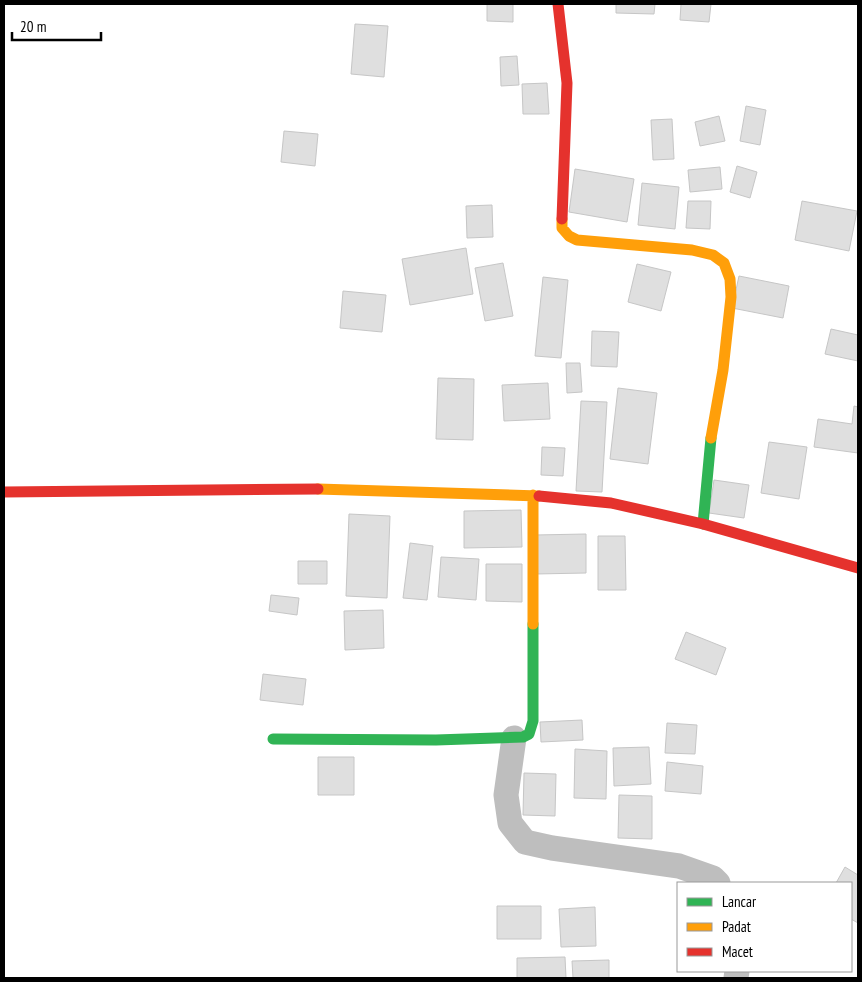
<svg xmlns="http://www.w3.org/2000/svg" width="862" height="982" viewBox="0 0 862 982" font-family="'PT Sans Narrow',sans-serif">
<rect width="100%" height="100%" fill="#fff"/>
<path fill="#dfdfdf" stroke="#c6c6c6" d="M487 4H513V22L487 21Z
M616 4H655L654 14 616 13Z
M681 4H711L709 22 680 20Z
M355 24 388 26 384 77 351 74Z
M517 56 519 85 501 86 500 57Z
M547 83 549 114H523L522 84Z
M746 106 766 110 760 145 740 141Z
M719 116 725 141 700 146 695 122Z
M672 119 674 159 653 160 651 120Z
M284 131 318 134 315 166 281 162Z
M737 166 757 172 750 198 730 192Z
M720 167 722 189 690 192 688 170Z
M575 169 634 179 627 222 569 212Z
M642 183 679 187 675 229 638 225Z
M688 201H711L710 229 686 228Z
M802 201 857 211 849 251 795 240Z
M492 205 493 237 467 238 466 206Z
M466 248 473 294 410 305 402 259Z
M503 263 513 316 485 321 475 268Z
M637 264 671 272 661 311 628 302Z
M739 276 789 286 783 318 732 308Z
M543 277 568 280 561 358 535 356Z
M343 291 386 295 382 332 340 328Z
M831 329 858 335V361L825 354Z
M592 331 619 332 617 367 591 366Z
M566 363H580L582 392 567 393Z
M438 378 474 379 473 440 436 439Z
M548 383 550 419 504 421 502 385Z
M618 388 657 393 648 464 610 459Z
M581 401 607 402 602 492 576 491Z
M854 406 858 407V453L814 447 818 419 852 424Z
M769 442 807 447 799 499 761 493Z
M542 447 565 448 563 476 541 475Z
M714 480 749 485 744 518 709 513Z
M521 510 522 547 464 548V511Z
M349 514 390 516 387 598 346 596Z
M586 534V573L535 574V535Z
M598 536H625L626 590H598Z
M410 543 433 546 427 600 403 598Z
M441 557 479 559 476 600 438 597Z
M298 561H327V584H298Z
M486 564H522V602L486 601Z
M271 595 299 598 297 615 269 611Z
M383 610 384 648 345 650 344 611Z
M686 632 726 648 716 675 675 659Z
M263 674 306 679 303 705 260 700Z
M582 720 583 740 541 742 540 722Z
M667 723 697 725 695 754 665 753Z
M649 747 651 784 614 786 613 748Z
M575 749 607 751 606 799 574 798Z
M318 757H354V795H318Z
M667 762 703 766 701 794 665 791Z
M524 773 556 774 555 816 523 815Z
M619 795 652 796V839L618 838Z
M845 867 858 875V923L851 919V883H836Z
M497 906H541V939H497Z
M595 907 596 946 561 947 559 909Z
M565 957 566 978H517V958Z
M609 960V978H573L572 961Z"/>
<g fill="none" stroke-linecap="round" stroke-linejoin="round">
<path stroke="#bebebe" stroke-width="25" d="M514 738 506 795 510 823 525 842 552 848 679 866 713 878 718 883
M736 978 737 971"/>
<path stroke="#30b455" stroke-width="11" d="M703 524 711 438
M273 739 436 740 523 737 529 734 533 721V624"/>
<path stroke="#ff9f0a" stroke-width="11" d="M562 219V228L569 236 577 240 692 250 713 255 724 263 730 279 731 297 723 370 711 438
M318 489 539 496
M533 495V624"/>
<path stroke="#e5322d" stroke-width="11" d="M558 4 567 83 562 219
M4 492 318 489
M539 496 611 503 703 524 858 568"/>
</g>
<rect width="862" height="982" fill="none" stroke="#000000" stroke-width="10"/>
<rect x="677" y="882" width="175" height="90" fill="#ffffff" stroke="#999999"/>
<rect x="687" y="898" width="25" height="8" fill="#30b455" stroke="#999999"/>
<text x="722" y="907" font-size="15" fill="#000000">Lancar</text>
<rect x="687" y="923" width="25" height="8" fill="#ff9f0a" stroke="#999999"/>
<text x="722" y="932" font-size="15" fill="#000000">Padat</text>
<rect x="687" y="948" width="25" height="8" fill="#e5322d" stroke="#999999"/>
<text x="722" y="957" font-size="15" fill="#000000">Macet</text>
<path d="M12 32v8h89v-8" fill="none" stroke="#000000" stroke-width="2.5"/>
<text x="20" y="32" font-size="15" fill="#000000" stroke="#ffffff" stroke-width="4" paint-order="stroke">20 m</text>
</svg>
